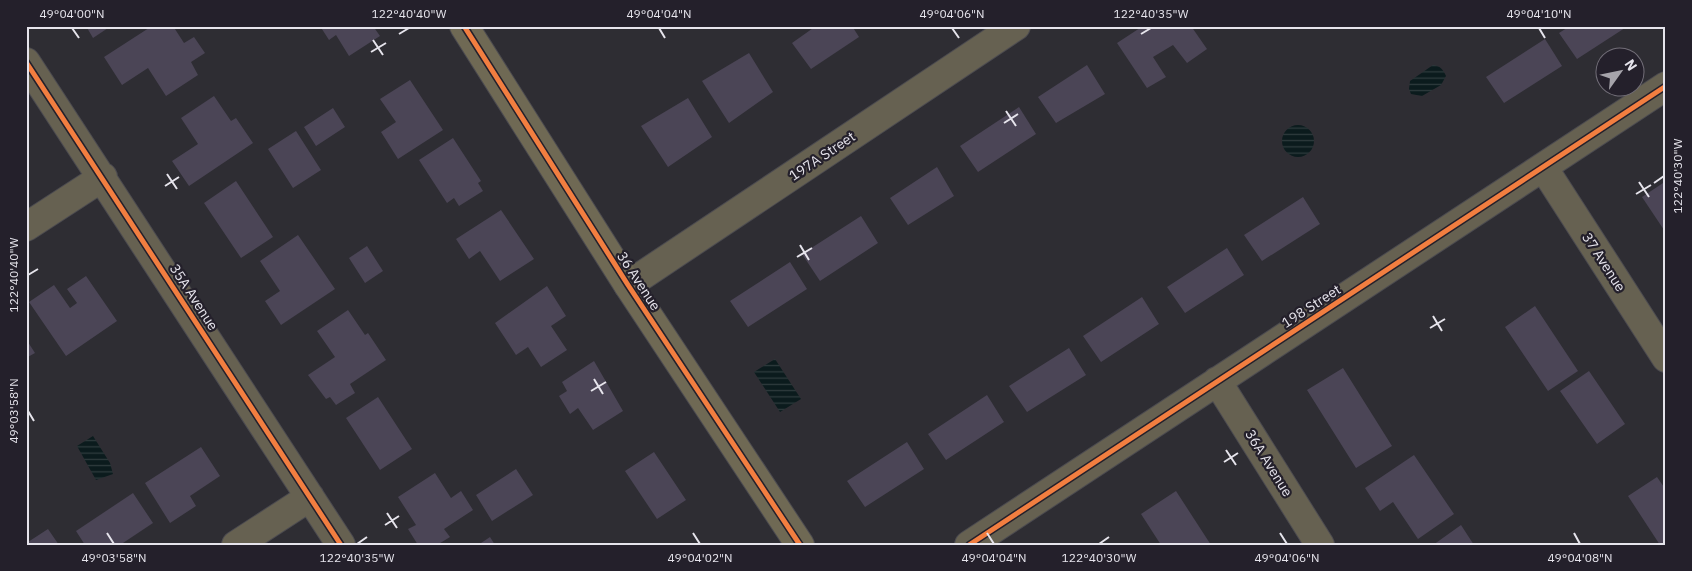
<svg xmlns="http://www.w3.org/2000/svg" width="1692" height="571" viewBox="0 0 1692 571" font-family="'IBM Plex Sans',sans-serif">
<defs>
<pattern id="water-rules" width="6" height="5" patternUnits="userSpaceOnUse" patternTransform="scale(1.25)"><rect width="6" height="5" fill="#0b1b1d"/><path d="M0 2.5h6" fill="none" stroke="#2f3c3e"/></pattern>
</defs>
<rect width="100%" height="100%" fill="#2e2d33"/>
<path fill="url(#water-rules)" d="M1433 65C1440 66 1443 69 1446 76L1441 85 1422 96 1411 94 1409 89 1410 81Z
M1282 141a16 16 0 1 1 32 0a16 16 0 1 1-32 0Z
M775 359 801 399 780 412 754 372Z
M93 436 110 463 113 474 96 480 77 446Z"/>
<path fill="#4b4556" d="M86 26H111L93 38Z
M152 26H173L184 43 194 37 205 53 191 62 198 75 166 96 148 68 122 85 104 57Z
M320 26H373L380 36 349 56 336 35 329 40Z
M816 26H852L859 37 811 69 792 43Z
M1143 26H1191L1207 49 1187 63 1173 45 1153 57 1166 77 1147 88 1117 43Z
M1570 26H1628L1577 59 1559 33Z
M1545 39 1562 66 1504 103 1486 77Z
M749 53 773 92 729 123 702 81Z
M1087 65 1105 94 1056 123 1038 97Z
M410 80 443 130 398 159 381 132 396 122 380 99Z
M214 96 231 121 236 118 253 143 189 186 172 161 198 144 181 118Z
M688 98 712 137 668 167 641 126Z
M1019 107 1036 134 978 172 960 146Z
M333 108 345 127 316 146 304 127Z
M296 131 321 170 293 188 268 149Z
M453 138 481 181 478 183 483 191 459 206 454 198 447 203 419 160Z
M937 167 954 196 908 225 890 198Z
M236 181 273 237 241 258 204 203Z
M1666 181V233L1642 197Z
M1303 197 1320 224 1262 261 1244 235Z
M501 210 534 259 500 281 480 251 469 259 456 239Z
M861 216 878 243 820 281 802 254Z
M298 235 335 289 281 325 265 301 280 291 260 261Z
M367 246 383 271 365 283 349 258Z
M1227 248 1244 275 1185 313 1167 287Z
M790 262 807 289 748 327 730 301Z
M86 276 117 321 66 356 29 302 54 285 70 308 77 303 67 289Z
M547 286 566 316 551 326 567 350 541 367 528 347 516 355 495 323Z
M1142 297 1159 324 1101 362 1083 336Z
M1535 306 1578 371 1548 391 1505 327Z
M348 310 365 335 368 333 386 360 350 384 355 393 336 405 330 397 326 399 308 375 335 357 317 331Z
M26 339 35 353 26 358Z
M1069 348 1086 375 1027 412 1009 386Z
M594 361 623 411 593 430 578 408 570 414 559 396 567 391 562 382Z
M1343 368 1392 446 1356 468 1307 390Z
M1589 371 1625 424 1597 444 1560 391Z
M987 395 1004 422 946 460 928 434Z
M378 397 412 449 380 470 346 418Z
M907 442 924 469 865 507 847 481Z
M201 447 220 476 190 496 196 506 170 523 145 483Z
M654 452 686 500 657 519 625 471Z
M1414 455 1454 514 1418 539 1393 502 1380 511 1365 488Z
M516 469 533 495 492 521 476 495Z
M435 473 451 498 461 491 473 510 444 529 450 537 437 545H418L408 529 416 525 398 497Z
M1657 477 1666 490V545H1660L1628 496Z
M1176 491 1211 545H1161L1141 514Z
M133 493 153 523 120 545H85L76 531Z
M1461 525 1474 545H1433Z
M48 529 59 545H26V539L28 542Z
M490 537 495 545H478Z"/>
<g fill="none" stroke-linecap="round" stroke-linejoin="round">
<defs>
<path id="minor" d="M26 62 341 545
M1543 167 1666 358
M26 227 103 177
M628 285 1016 26
M1217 381 1320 545
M236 545 310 497
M969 545 1666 86"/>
<path id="major" d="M464 26 628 285 800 545"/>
</defs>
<use href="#minor" stroke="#4c4b50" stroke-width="30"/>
<use href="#major" stroke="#4c4b50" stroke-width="30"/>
<use href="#minor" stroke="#666151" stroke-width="28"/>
<use href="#major" stroke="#6f6954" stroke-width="28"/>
<defs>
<path id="cycleway" d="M464 26 628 285 800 545
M26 62 341 545
M969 545 1666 86"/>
</defs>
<use href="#cycleway" stroke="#24202b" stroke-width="8"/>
<use href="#cycleway" stroke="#f27e40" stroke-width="5"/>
</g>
<path fill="none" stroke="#e6e4ec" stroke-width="2" d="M72 28 79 38M659 28 665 38M952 28 959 38M1539 28 1545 38M399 34 409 28M1141 34 1151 28M373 40 383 55M371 52 386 43M1006 111 1016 126M1004 123 1018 114M167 174 177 189M1639 182 1649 197M1654 183 1664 176M165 186 179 177M1636 194 1651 185M800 245 809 260M797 257 812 248M28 275 38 269M1433 316 1442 331M1430 328 1445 319M594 379 603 394M591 391 606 382M28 411 34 421M1226 450 1236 465M1224 462 1238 453M387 513 397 528M385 525 399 516M107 533 114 544M693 533 700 544M987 533 994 544M1280 533 1287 544M1574 533 1580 544M357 544 367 537M1099 544 1109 537"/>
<g text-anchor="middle" stroke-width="4.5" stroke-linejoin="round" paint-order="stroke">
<g font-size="14" fill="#e6e4ec" stroke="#24202b">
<text transform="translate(822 156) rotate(-34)" y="5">197A Street</text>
<text transform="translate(1604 262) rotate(57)" y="5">37 Avenue</text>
<text transform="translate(639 281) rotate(57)" y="5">36 Avenue</text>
<text transform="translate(194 297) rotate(57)" y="5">35A Avenue</text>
<text transform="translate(1311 306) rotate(-33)" y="5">198 Street</text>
<text transform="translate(1269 463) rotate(58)" y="5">36A Avenue</text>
</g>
</g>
<rect width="1692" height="571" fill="none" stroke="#24202b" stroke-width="55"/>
<g transform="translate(1620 72) rotate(57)"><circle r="24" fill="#24202b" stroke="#726e78"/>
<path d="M0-4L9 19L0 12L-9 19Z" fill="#a6a4ab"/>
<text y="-8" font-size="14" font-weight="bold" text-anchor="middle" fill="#e6e4ec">N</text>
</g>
<rect x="28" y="28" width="1636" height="516" fill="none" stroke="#e6e4ec" stroke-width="2"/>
<g font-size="12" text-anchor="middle" fill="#e6e4ec">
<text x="72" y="18">49°04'00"N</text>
<text x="409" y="18">122°40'40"W</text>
<text x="659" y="18">49°04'04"N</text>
<text x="952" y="18">49°04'06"N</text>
<text x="1151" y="18">122°40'35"W</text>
<text x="1539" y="18">49°04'10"N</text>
<text transform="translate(1678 176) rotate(-90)" y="4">122°40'30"W</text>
<text transform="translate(14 275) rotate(-90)" y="4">122°40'40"W</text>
<text transform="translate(14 411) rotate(-90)" y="4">49°03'58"N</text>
<text x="114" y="562">49°03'58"N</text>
<text x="357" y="562">122°40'35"W</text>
<text x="700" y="562">49°04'02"N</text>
<text x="994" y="562">49°04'04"N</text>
<text x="1099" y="562">122°40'30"W</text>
<text x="1287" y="562">49°04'06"N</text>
<text x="1580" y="562">49°04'08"N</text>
</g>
</svg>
